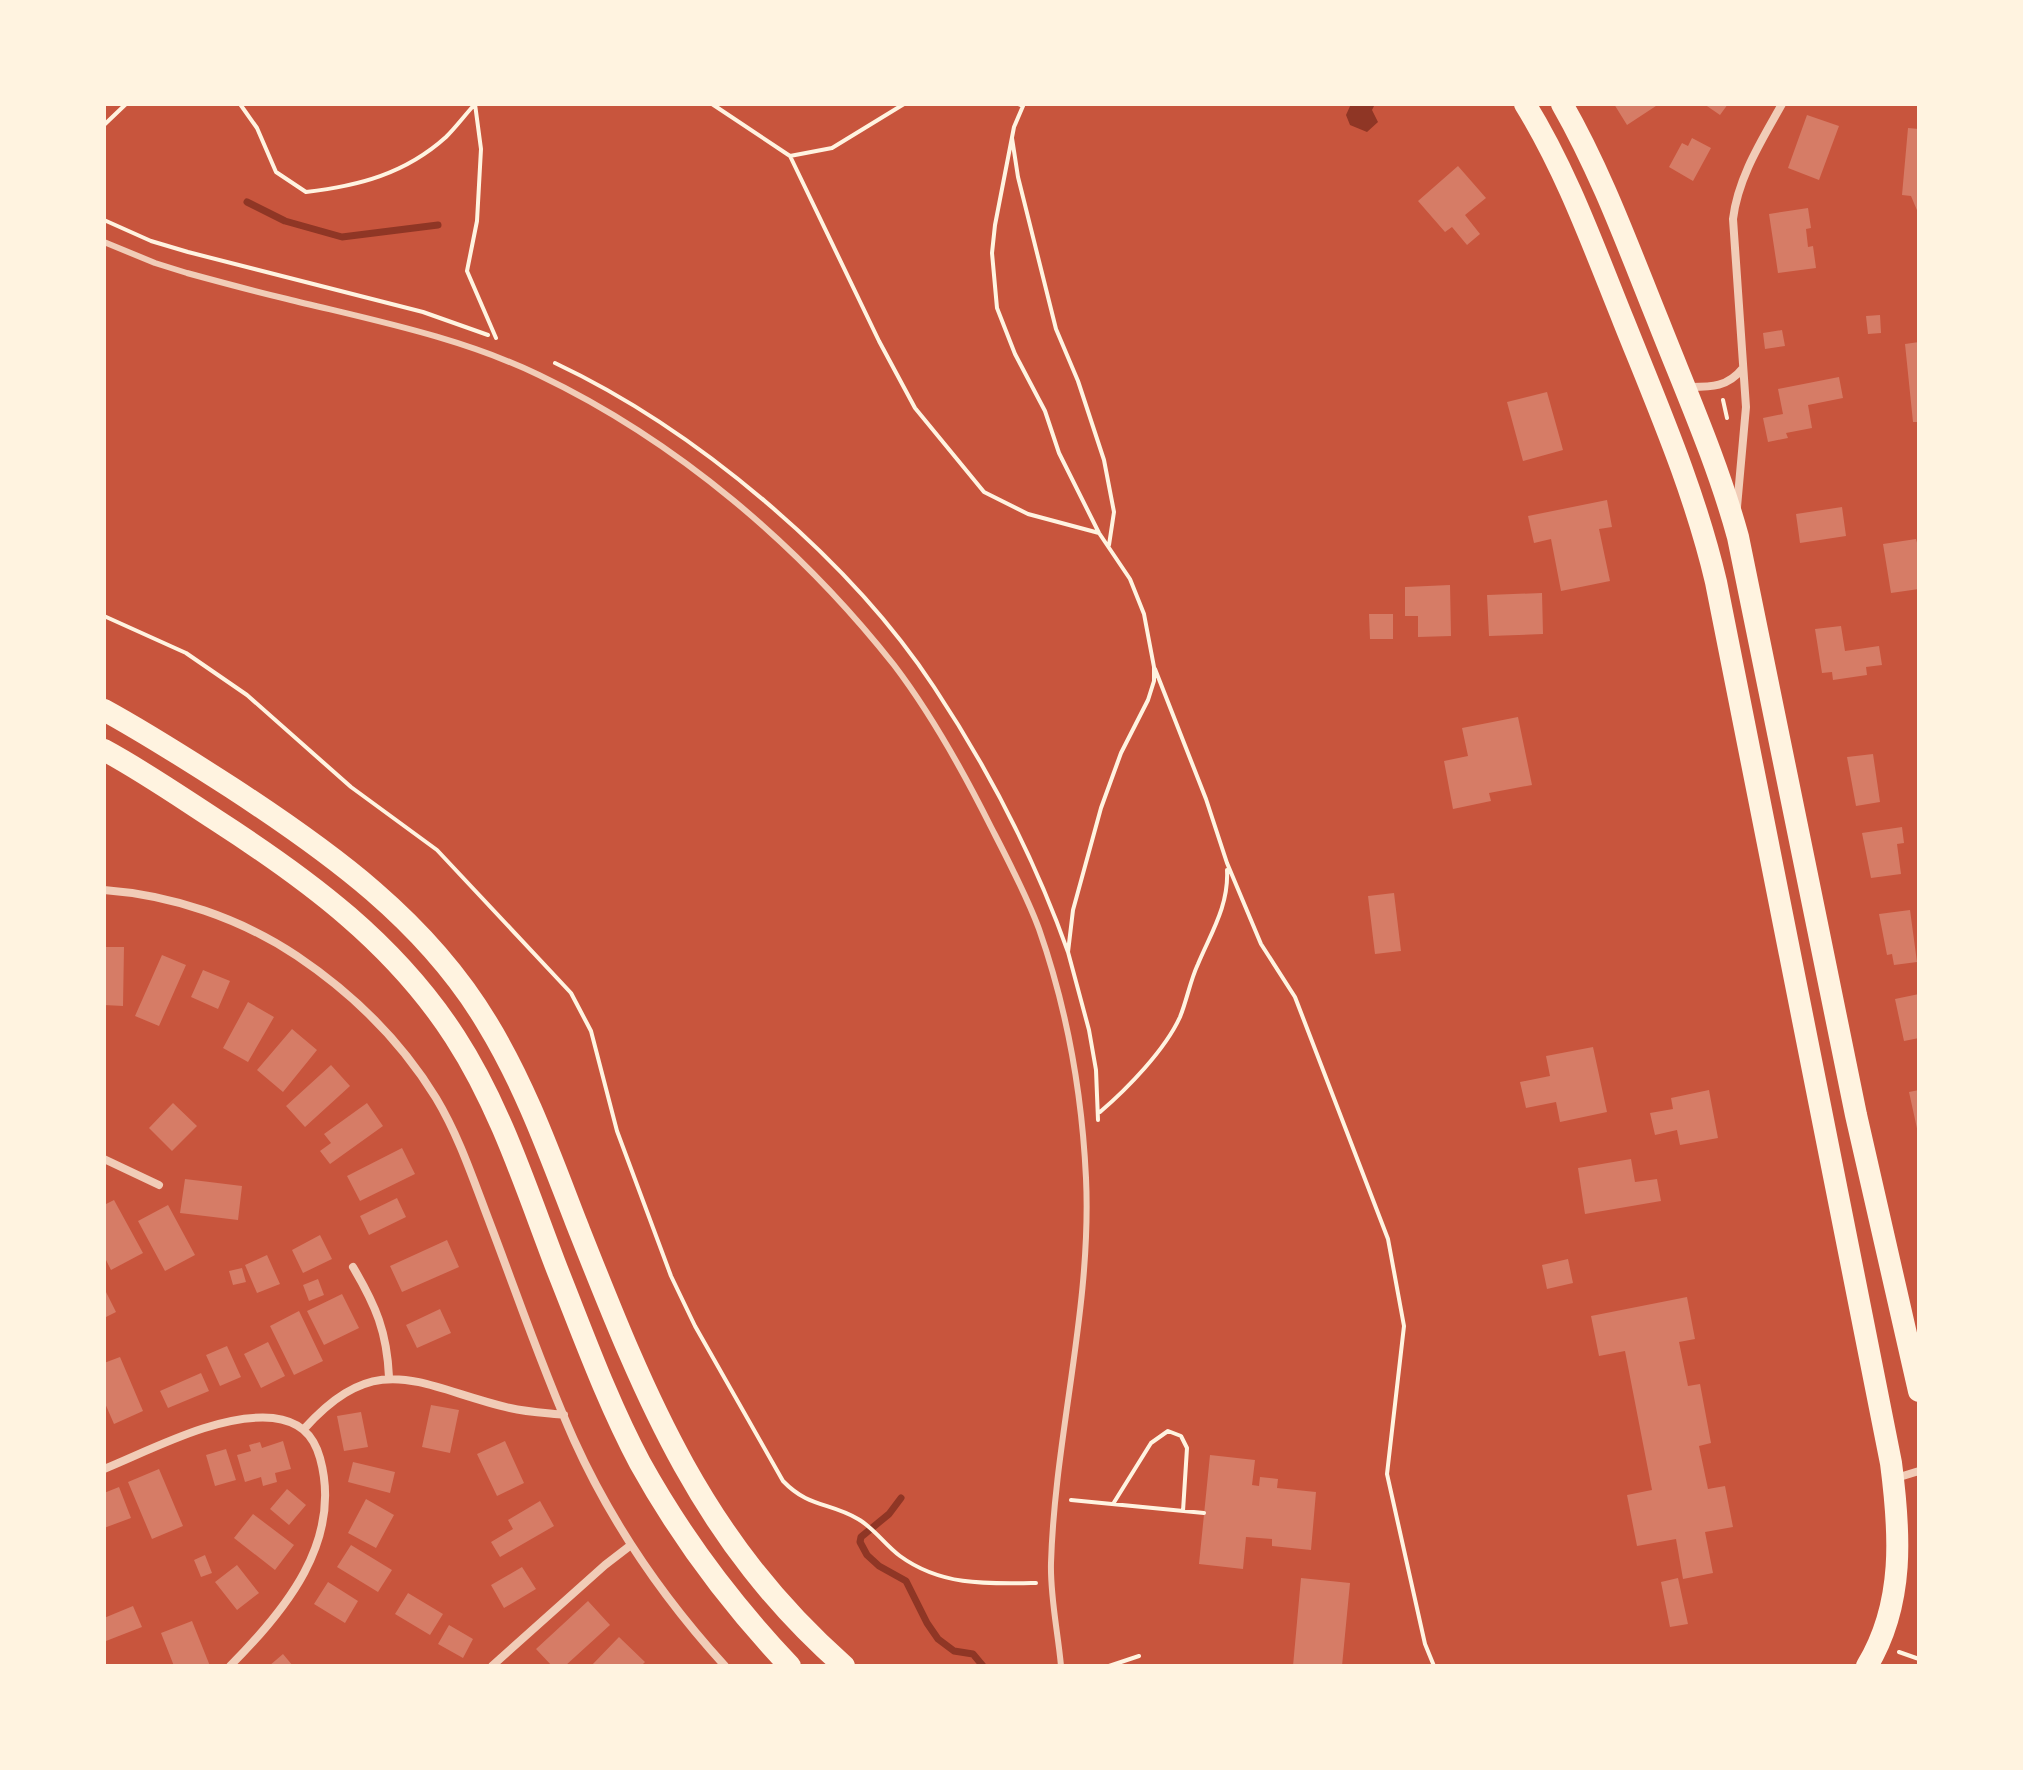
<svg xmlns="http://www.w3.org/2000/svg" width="2023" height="1770" viewBox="0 0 2023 1770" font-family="Barlow,sans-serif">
<rect width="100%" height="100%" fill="#c8553d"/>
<path fill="#8f3625" d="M1351 104H1375L1372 110 1378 122 1367 132 1350 125 1346 115Z"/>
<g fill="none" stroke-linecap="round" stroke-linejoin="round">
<path stroke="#8f3625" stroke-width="7" d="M247 202 285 221 342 237 438 225
M901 1498 889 1514 861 1537 860 1542 867 1555 879 1566 906 1581 927 1623 938 1639 954 1651 973 1654 983 1666"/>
</g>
<path fill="#d67c66" d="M1614 104H1659L1627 125Z
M1704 104H1728L1720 115Z
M1807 115 1839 126 1819 180 1788 168Z
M1908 128 1919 129V215L1911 196 1902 195Z
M1692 138 1711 148 1693 181 1669 167 1682 143 1688 146Z
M1458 166 1486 198 1465 215 1480 234 1467 245 1452 227 1445 232 1418 201Z
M1808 208 1811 228 1806 229 1808 247 1813 246 1816 268 1778 273 1769 214Z
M1880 315 1881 333 1868 334 1866 316Z
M1782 330 1785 346 1765 349 1763 333Z
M1919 342V422H1913L1905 344Z
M1839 377 1843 398 1808 405 1812 428 1786 433 1788 438 1768 442 1763 418 1783 414 1778 389Z
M1547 392 1563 450 1523 461 1507 402Z
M1607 500 1612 527 1599 529 1610 581 1561 591 1551 539 1534 543 1528 516Z
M1842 507 1846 536 1800 543 1796 514Z
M1916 539 1919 550V589L1891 593 1883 544Z
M1450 585 1451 636 1418 637V616H1405V587Z
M1542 593 1543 634 1489 636 1487 595Z
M1369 614H1393V639H1370Z
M1841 626 1845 651 1879 646 1882 665 1866 667 1867 675 1833 680 1832 672 1822 673 1815 629Z
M1518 717 1532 785 1489 793 1491 801 1453 809 1444 761 1468 756 1462 728Z
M1873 754 1880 802 1856 806 1847 757Z
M1902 827 1904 843 1897 844 1901 874 1871 878 1862 833Z
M1394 893 1401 951 1375 954 1368 896Z
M1910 910 1917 962 1894 965 1892 954 1887 955 1879 914Z
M104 947H124L123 1006 104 1005Z
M162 955 186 965 159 1026 135 1016Z
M203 970 230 981 218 1009 191 997Z
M1919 994V1038L1904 1041 1895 999Z
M248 1002 274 1017 248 1062 223 1048Z
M292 1029 317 1050 283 1092 257 1070Z
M1593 1047 1607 1112 1560 1122 1556 1102 1526 1108 1520 1082 1550 1076 1546 1056Z
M331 1065 350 1086 305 1127 286 1106Z
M1709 1090 1718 1138 1680 1145 1677 1130 1655 1135 1650 1113 1673 1109 1671 1098Z
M1919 1090V1132L1918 1133 1909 1092Z
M173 1103 197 1126 172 1151 149 1128Z
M367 1103 383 1126 330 1164 320 1151 331 1143 324 1134Z
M402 1148 415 1174 360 1201 347 1176Z
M1631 1159 1635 1182 1657 1179 1661 1201 1585 1214 1578 1168Z
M185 1179 242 1186 238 1220 180 1213Z
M397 1198 406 1217 369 1235 360 1216Z
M114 1200 143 1253 111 1270 104 1256V1205Z
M168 1205 195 1255 165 1271 138 1221Z
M320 1235 332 1259 303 1273 292 1250Z
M447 1240 459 1267 402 1292 390 1266Z
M267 1255 280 1284 257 1293 245 1265Z
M1568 1259 1573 1283 1547 1289 1542 1265Z
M242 1268 246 1282 233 1285 229 1271Z
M318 1279 324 1295 309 1301 303 1285Z
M104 1288 116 1312 104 1318Z
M342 1294 359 1328 324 1345 307 1311Z
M1687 1297 1695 1339 1679 1342 1688 1386 1700 1384 1711 1443 1699 1446 1708 1489 1725 1486 1733 1527 1705 1532 1713 1573 1683 1579 1676 1539 1637 1546 1627 1495 1652 1490 1625 1351 1599 1356 1591 1316Z
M440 1309 451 1333 417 1348 406 1325Z
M299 1311 323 1361 294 1375 270 1326Z
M268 1342 285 1376 261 1388 244 1354Z
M227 1346 241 1377 220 1386 206 1355Z
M120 1357 143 1411 114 1424 104 1401V1363Z
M201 1373 209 1391 168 1408 160 1391Z
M431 1405 459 1410 450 1453 422 1447Z
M361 1412 368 1447 344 1451 337 1416Z
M283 1441 291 1469 275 1473 277 1482 263 1486 261 1477 245 1482 237 1455 251 1451 249 1445 260 1442 262 1448Z
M505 1441 524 1483 497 1496 477 1454Z
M226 1449 236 1480 215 1486 206 1455Z
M1210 1455 1255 1460 1252 1485 1259 1486 1260 1477 1278 1479 1277 1488 1316 1492 1311 1550 1272 1546V1539L1246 1537 1243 1569 1199 1564Z
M353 1462 395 1472 390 1493 348 1482Z
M159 1469 183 1526 152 1539 128 1482Z
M119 1487 131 1518 104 1528V1493Z
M287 1489 306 1505 289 1525 270 1509Z
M366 1499 394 1515 376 1548 348 1533Z
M540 1501 554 1526 500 1557 491 1542 513 1529 508 1520Z
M253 1514 294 1545 275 1570 234 1538Z
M351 1545 392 1570 378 1592 337 1567Z
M205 1555 212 1573 201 1577 194 1560Z
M237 1565 259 1593 237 1610 215 1582Z
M522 1567 536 1589 504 1608 491 1585Z
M1301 1578 1350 1583 1342 1666H1293Z
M1678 1578 1688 1624 1670 1627 1661 1582Z
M328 1582 358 1601 345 1623 314 1604Z
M408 1593 443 1614 430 1635 395 1614Z
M588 1601 610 1625 565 1666H552L536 1649Z
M133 1606 142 1627 106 1641 104 1618Z
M192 1621 210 1666H174L161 1633Z
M449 1625 473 1639 463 1658 438 1644Z
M619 1637 645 1662 641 1666H591Z
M283 1654 293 1666H269Z"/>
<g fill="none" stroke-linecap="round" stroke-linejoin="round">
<path stroke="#fff3e0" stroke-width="4" d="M240 104 257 128 276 172 306 192C358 186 405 174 446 137 456 127 465 115 475 104
M475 104 481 149 477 221 467 271 496 338
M712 104 790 156 879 341 915 408 984 492 1028 514 1099 533
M1018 104 1023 106 1014 127 995 225 992 253 997 308 1015 354 1045 411 1059 453 1099 533 1130 579 1144 614 1154 667V681L1148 700 1121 753 1101 808 1073 910 1068 952 1089 1030 1096 1070 1098 1120
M104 125 126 104
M1012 138 1018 177 1056 329 1078 381 1104 460 1114 512 1109 545
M790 156 832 148 904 104
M104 220 151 241 188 252 423 312 488 335
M555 363C695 429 849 558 934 687 989 770 1035 859 1068 952
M1723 400 1727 418
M104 616 186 653 247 695 351 787 437 850 571 993 591 1031 617 1131 671 1276 695 1326 783 1481C809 1508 829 1502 858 1519 874 1528 885 1545 900 1556 941 1586 987 1584 1036 1583
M1155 669 1206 799 1227 863 1261 944 1295 997 1388 1239 1404 1326 1387 1474 1425 1644 1434 1666
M1100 1112C1127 1089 1165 1050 1180 1017 1187 1000 1190 981 1198 964 1211 933 1229 905 1227 870
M1071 1500 1204 1513
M1113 1504 1151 1443 1168 1431 1181 1436 1187 1448 1183 1511
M1899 1652 1919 1659
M1109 1666 1139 1656"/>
<path stroke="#f1ccb7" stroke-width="6" d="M104 242 155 263 187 273C220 282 253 291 287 299 372 320 460 337 539 375 677 441 800 546 894 665 932 715 963 771 991 827 1008 860 1026 894 1039 929 1067 1009 1082 1094 1086 1178 1092 1308 1055 1434 1051 1563 1050 1597 1058 1632 1061 1666"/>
<path stroke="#f1ccb7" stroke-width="8" d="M1687 387C1710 387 1727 388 1743 368
M1737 507 1746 407 1733 219C1738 177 1762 140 1782 104
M104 890C172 895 240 918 297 956 352 993 401 1041 436 1098 460 1138 474 1182 491 1226 518 1297 543 1371 574 1440 612 1524 663 1598 725 1666
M104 1159 159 1185
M353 1267C376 1306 387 1332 389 1377
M304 1429C379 1346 420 1387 510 1408 527 1412 546 1413 564 1415
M104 1469C153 1449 219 1413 273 1418 298 1421 313 1433 320 1458 343 1541 285 1611 230 1666
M1893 1479 1919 1471
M492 1666 605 1565 631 1545"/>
<path stroke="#fff3e0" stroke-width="22" d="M1525 104C1567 172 1594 248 1624 322 1658 407 1695 492 1716 582L1891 1463C1900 1532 1905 1603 1867 1666
M1562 104C1602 174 1629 249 1659 323 1687 394 1718 464 1738 537L1856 1115 1919 1391
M104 710C148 734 190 761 232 788 330 852 426 921 487 1023 525 1085 550 1155 576 1222 645 1396 700 1539 844 1666
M104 750C143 771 179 796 216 820 309 880 395 944 455 1037 501 1108 527 1191 557 1269 583 1334 607 1401 640 1463 681 1537 732 1605 790 1666"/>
</g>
<rect width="2023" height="1770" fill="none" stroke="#fff3e0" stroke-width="212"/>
</svg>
